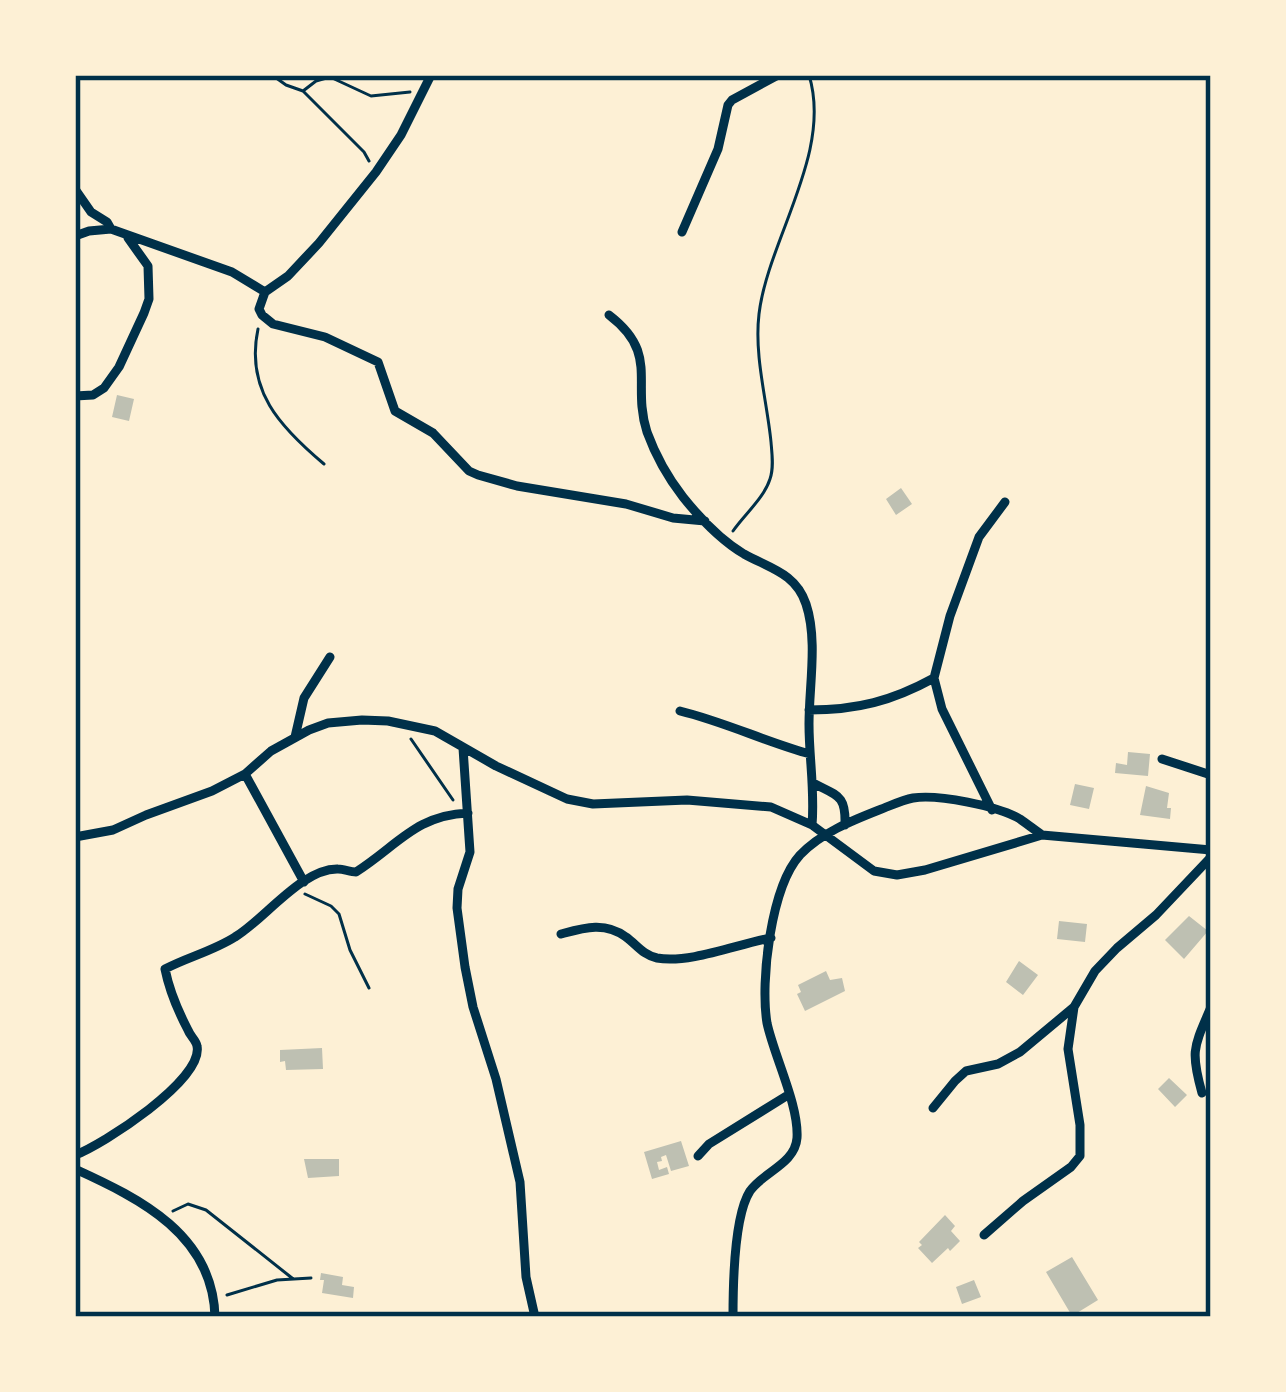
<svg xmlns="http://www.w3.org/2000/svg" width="1286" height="1392" viewBox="0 0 1286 1392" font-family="Helvetica,sans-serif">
<rect width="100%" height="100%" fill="#fdf0d5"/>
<path fill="#bec0b2" d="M117 395 134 399 129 421 112 417Z
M901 488 912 504 896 515 886 499Z
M1128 752 1150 754 1148 776 1115 773 1116 763 1127 765Z
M1075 784 1094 788 1089 809 1070 805Z
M1146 786 1169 793 1167 808H1171L1170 819 1140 815Z
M1189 916 1208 931 1184 959 1165 940Z
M1059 921 1087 924 1085 942 1057 939Z
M1019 961 1038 975 1023 995 1006 982Z
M826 971 830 980 842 978 845 991 805 1011 797 994 801 992 798 985Z
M322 1048 323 1069 286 1070 285 1061 280 1062V1050Z
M1169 1078 1187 1095 1175 1107 1158 1089Z
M681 1141 689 1166 671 1171 666 1155 661 1157 662 1161 657 1162 659 1170 667 1167 669 1174 652 1179 644 1152Z
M304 1159H339V1176L308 1178Z
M945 1215 955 1226 951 1231 960 1241 950 1251 948 1248 932 1263 918 1248 922 1245 919 1242Z
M1072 1257 1098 1300 1072 1316 1046 1272Z
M321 1273 343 1277 342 1285 354 1287 353 1298 322 1293 324 1280H320Z
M974 1280 981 1297 962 1304 956 1287Z"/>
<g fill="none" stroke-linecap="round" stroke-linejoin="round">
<path stroke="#003049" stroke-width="3" d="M272 75 286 85 303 91 364 152 369 161
M303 91 316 81 330 77 371 96 410 92
M258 329C245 390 280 427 324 464
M733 531C744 515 764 498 770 479 774 468 772 454 771 442 767 401 754 356 759 314 768 239 833 153 809 75
M411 739 453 800
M305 894 331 906 339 914 350 950 369 988
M173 1211 188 1204 206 1210 292 1278
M227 1295 277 1280 311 1278"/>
<path stroke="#003049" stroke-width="9" d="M431 75 401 135 376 172 319 243 288 276 265 292 259 309 262 315 273 324 325 337 378 362 395 411 433 433 469 471 478 475 517 486 626 504 673 518 705 521
M75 189 91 212 107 222 111 229
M682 232 718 149 728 105 732 100 778 75
M75 236 89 231 111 229 232 272 265 292
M609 315C660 354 631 382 647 432 655 454 669 479 683 497 699 517 722 541 744 554 769 568 796 573 806 604 818 640 809 686 809 724 809 758 815 791 812 825
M75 396 93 395 104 388 119 367 144 313 149 299 148 266 128 238
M809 710C857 710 892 701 934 678
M680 711C725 722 766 742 810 754
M295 737 304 698 330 657
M463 748 470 852 458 889 457 908 465 967 473 1007 496 1079 520 1182 526 1277 535 1317
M1162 759 1211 775
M245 774 304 882
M813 783C837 796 846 794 845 825
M992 810 942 709 934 678 950 616 979 537 1005 502
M75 837 113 830 146 815 212 791 245 774 271 751 309 730 328 723 362 720 388 721 435 731 496 766 567 799 593 804 687 800 771 807 812 825 874 871 897 875 925 870 1042 835 1211 850
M561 934C583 928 605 921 626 937 637 945 643 955 657 958 689 964 738 944 771 938
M1202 1093C1190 1050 1194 1047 1211 1007
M933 1108 955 1081 966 1071 998 1064 1020 1052 1074 1007
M75 1155C102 1145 204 1080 197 1046 196 1040 190 1036 188 1030 178 1011 169 989 165 969 188 957 213 951 235 937 264 920 302 868 338 869 344 869 350 872 356 872 397 846 416 815 468 813
M698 1156 709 1144 788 1095
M75 1169C141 1199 213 1235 215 1317
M984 1235 1023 1201 1071 1167 1080 1156V1125L1068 1049 1074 1007 1095 971 1117 948 1156 915 1211 857
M733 1317C733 1286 734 1216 750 1191 763 1172 795 1164 797 1138 799 1105 774 1056 767 1023 760 981 771 887 800 855 821 833 851 821 879 810 890 806 902 800 913 798 938 794 998 806 1020 819 1027 824 1035 830 1042 835"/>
</g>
<rect width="1286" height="1392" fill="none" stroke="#fdf0d5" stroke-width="156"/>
<rect x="78" y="78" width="1130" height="1236" fill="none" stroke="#003049" stroke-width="4.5"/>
</svg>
